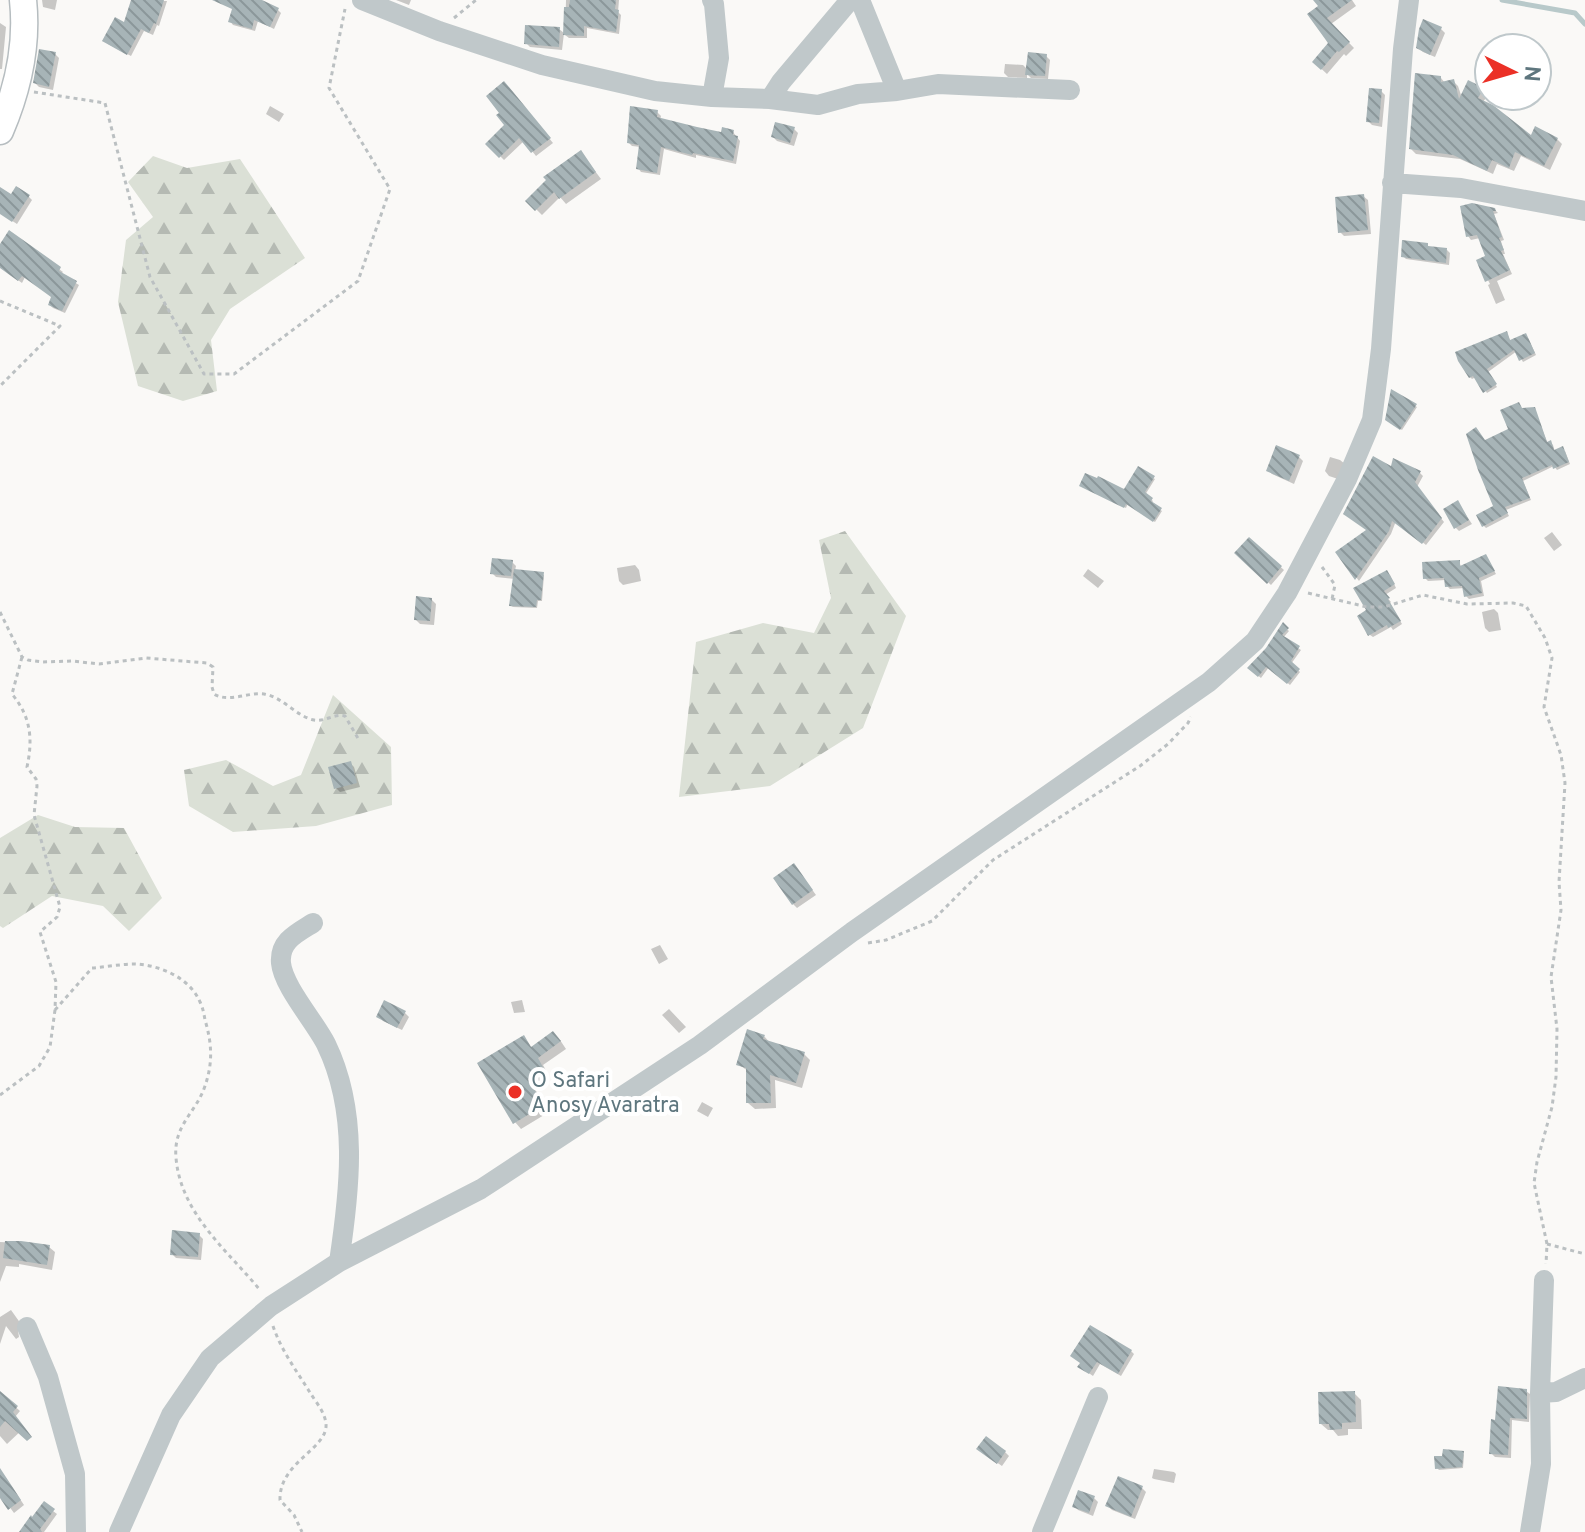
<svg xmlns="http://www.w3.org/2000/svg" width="1585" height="1532" viewBox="0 0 1585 1532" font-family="Overpass,sans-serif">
<defs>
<pattern id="forest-firs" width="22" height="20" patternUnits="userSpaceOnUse" patternTransform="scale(2)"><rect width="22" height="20" fill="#dbe0d6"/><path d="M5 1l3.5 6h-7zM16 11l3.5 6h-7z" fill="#b5bab3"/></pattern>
<pattern id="building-back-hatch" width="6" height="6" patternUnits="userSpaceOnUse" patternTransform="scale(2)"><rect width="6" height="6" fill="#a7b4b7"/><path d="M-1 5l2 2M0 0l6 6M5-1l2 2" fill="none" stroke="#8b979a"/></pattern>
</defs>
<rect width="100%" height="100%" fill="#faf9f7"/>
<path fill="url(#forest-firs)" d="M153 156 187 168 240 159 305 258 230 309 211 340 217 391 183 401 138 386 118 302 126 240 153 217 128 182Z
M845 531 906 616 863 728 770 786 679 797 696 642 763 623 814 633 831 598 819 540Z
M333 695 391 747 392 805 316 826 233 832 189 806 184 770 226 760 273 786 301 775Z
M38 815 75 827 124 828 162 898 129 931 103 906 52 896 3 928 0 926V838Z"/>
<path fill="#0003" d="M42 0H57L55 10 43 7Z
M133 0 167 1 159 26 157 25 153 35 144 31 131 56 108 44 125 25Z
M233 0H256L278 10 281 13 274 29 258 21 255 31 233 25 230 21 233 10Z
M396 0H411L409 5Z
M566 0H619L618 12 621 15 619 34 587 28V38H569L565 35Z
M1316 0H1352L1356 6 1331 24 1354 48 1346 56 1344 54 1327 74 1314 62 1330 43 1321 7Z
M0 23 6 27 2 69H0Z
M559 29 564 33 562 50 530 47 526 43Z
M1441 29 1445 33 1435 57 1423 52 1418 48Z
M55 54 59 58 53 90 39 87 35 83Z
M1046 56 1050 60 1048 79 1031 78 1027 74V78L1008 77 1004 73 1005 64 1023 65 1028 70Z
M1441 78 1445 83 1453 81 1458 86 1462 98 1483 90 1488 95 1483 102 1531 138 1557 139 1562 144 1550 170 1521 156 1514 171 1497 164 1493 174 1460 159 1416 154 1411 149Z
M508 88 553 143 536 156 524 141 504 160 488 144 507 125Z
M1381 91 1385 95 1382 127 1372 125 1368 121Z
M270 106 284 114 279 122 266 114Z
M657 112 661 116 660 120 722 134 733 132 740 141 736 164 696 155V158L664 149 660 175 641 172 638 168 641 147 632 146 629 143Z
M794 129 798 133 794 146 777 141 773 137Z
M586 159 601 179 566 204 560 197 542 215 528 201Z
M28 196 32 200 17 224 0 213V197Z
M1363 196 1368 200 1371 234 1344 236 1340 232Z
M1494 209 1498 213 1494 214 1504 240 1501 241 1505 254H1503L1512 274 1497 281 1505 300 1496 304 1488 285 1490 284 1478 261 1487 257 1480 238 1471 240 1468 236Z
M1427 245 1431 248 1447 250 1450 253 1449 265 1406 259 1403 256Z
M0 247 59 269 63 272 61 274 79 285 65 313 53 308 50 305 53 297 25 277 22 283 0 267Z
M1508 336 1511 342 1528 338 1536 355 1523 362 1517 351 1488 372 1497 387 1487 393 1476 377 1472 379 1470 377Z
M1415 406 1417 407 1402 430 1387 419Z
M1534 409 1548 444 1550 442 1553 445 1555 452 1565 451 1570 464 1557 470 1554 466 1523 481 1531 500 1506 510 1509 516 1486 528 1484 526 1495 507 1485 442 1511 430 1523 410Z
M1277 448 1299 457 1303 461 1294 484 1272 474 1268 470Z
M1330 457 1340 460 1345 464 1338 479 1329 476 1325 471Z
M1392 468 1420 473 1423 476 1417 487 1444 522 1426 545 1396 521 1391 534 1359 581 1338 553 1369 531Z
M1153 478 1155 479 1145 495 1153 501 1151 504 1162 511 1155 522 1128 503 1126 508 1083 487 1125 491Z
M1458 503 1472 524 1459 531 1455 527Z
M1552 532 1562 545 1554 551 1544 538Z
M1249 539 1284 570 1271 585 1237 553Z
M1486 556 1496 574 1481 581 1484 596 1469 599 1466 596 1465 588 1450 589 1447 586 1446 580 1428 581 1425 578 1459 562 1462 568Z
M512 562 516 566 515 571 544 575 542 601H538L537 608 513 607 511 606 515 579 496 577 492 573Z
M635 565 639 570 641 581 623 585 619 581 617 568Z
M1088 569 1104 581 1098 588 1083 576Z
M1390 575 1396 588 1385 595 1391 602 1390 603 1402 624 1393 630 1391 627 1373 637 1370 635 1369 611Z
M431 599 436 604 434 625 420 624 416 620Z
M1494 609 1498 613 1501 630 1489 632 1485 628 1482 612Z
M1283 626 1289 631 1283 638 1301 650 1291 664 1300 672 1290 685 1269 667 1261 678 1249 668 1267 649Z
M350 763 354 767 360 787 340 792 336 788Z
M798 870 816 895 797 908 793 904Z
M660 945 668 959 659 964 651 949Z
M522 1000 525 1012 514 1013 511 1002Z
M669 1009 686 1027 679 1033 662 1015Z
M405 1013 409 1017 402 1030 383 1021 379 1016Z
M764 1036 771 1044 804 1054 810 1060 802 1088 775 1080 776 1108 755 1109 748 1103V1071L738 1064Z
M524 1037 532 1048 560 1040 566 1049 543 1065 549 1076 533 1086 549 1112 521 1129 515 1122Z
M702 1102 713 1108 708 1117 697 1111Z
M199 1235 203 1239 201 1260 176 1258 172 1254Z
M0 1242 21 1243 49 1247 55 1252 52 1270 19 1264V1267L6 1266 0 1282Z
M11 1310 21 1324 18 1330 19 1337 16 1339 6 1326 0 1344V1317Z
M1131 1351 1134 1354 1121 1376 1100 1364 1093 1376 1080 1367Z
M1526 1391 1530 1394 1529 1422 1512 1420 1511 1458 1495 1457 1492 1454 1497 1422Z
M0 1393 20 1411 15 1417 24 1428 7 1444 0 1436Z
M1354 1393 1361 1400 1362 1429H1348V1435L1338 1436 1333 1430H1328L1321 1424Z
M1005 1452 1009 1456 1002 1466 983 1453Z
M1463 1453 1464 1455 1463 1468 1439 1470 1437 1468Z
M1154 1469 1174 1472 1176 1474 1174 1483 1154 1479 1152 1478Z
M0 1475 6 1478 24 1505 14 1513 0 1494Z
M1142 1488 1146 1492 1135 1519 1112 1510 1108 1506Z
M1094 1498 1098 1502 1093 1516 1078 1510 1074 1506Z
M53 1511 57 1514 44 1532H22Z"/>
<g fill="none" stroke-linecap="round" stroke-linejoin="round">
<path stroke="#b8c9ca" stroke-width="5" d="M1502 0 1575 13 1585 24"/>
</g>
<path fill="url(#building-back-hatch)" d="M131 0H164L156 24 154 23 149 33 141 29 127 55 102 41 115 17 124 22Z
M212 0H262L279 8 270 27 254 20 252 29 228 22 232 9Z
M570 0H616L615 9 619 10 616 32 584 26V36L563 35 564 7H569Z
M1313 0H1352L1327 18 1350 42 1339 52 1337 51 1321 70 1312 62 1328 43 1307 14 1318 6Z
M1423 19 1442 27 1430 55 1416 48 1419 29Z
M525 25 560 27 559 47 524 44Z
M39 49 56 52 49 87 33 83Z
M1028 52 1047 54 1045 76 1025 75Z
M1415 73 1441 76V82L1454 79 1459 99 1468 80 1484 88 1478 98 1493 105 1531 135 1535 126 1558 138 1544 166 1515 152 1509 168 1492 160 1487 171 1453 155 1409 149Z
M504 81 551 138 531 153 519 138 499 158 485 144 504 125 496 115 499 113 486 96Z
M1369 88 1382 89 1379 123 1366 122Z
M630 106 658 110 657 117 697 127 721 132 722 127 734 130 733 135 738 136 733 161 693 153 692 155 661 147 657 173 636 169 639 145 627 143Z
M775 122 795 127 790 143 771 137Z
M581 150 596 172 559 199 554 192 535 211 525 201 546 180 543 177Z
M16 186 30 195 12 222 0 214V187L11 194Z
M1364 194 1368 230 1338 233 1335 197Z
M1472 203 1495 208 1496 211H1493L1502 237 1499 238 1504 250 1501 251 1510 270 1485 282 1476 260 1485 256 1477 235 1466 237 1460 206Z
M9 230 61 267 59 271 77 281 62 311 48 305 51 297 22 276 18 281 0 268V244Z
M1402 240 1428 243V246L1447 248 1446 263 1401 257Z
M1507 331 1510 340 1526 333 1535 353 1519 361 1514 350 1487 369 1497 384 1483 393 1473 376 1469 378 1458 361 1455 352Z
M1391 389 1417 404 1400 430 1385 420Z
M1519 402 1522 408 1535 407 1547 442 1551 440 1554 450 1563 446 1569 462 1553 469 1552 465 1522 478 1530 498 1505 507 1508 513 1482 527 1476 515 1493 506 1478 470 1466 434 1476 427 1485 440 1508 429 1500 410Z
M1276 445 1300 455 1289 481 1266 471Z
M1373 456 1391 466 1393 458 1421 471 1415 482 1442 518 1422 544 1392 521 1389 531 1355 580 1335 552 1366 530 1343 514Z
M1138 466 1155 476 1145 492 1153 498 1151 501 1162 508 1153 522 1126 504 1124 508 1079 486 1085 473 1097 478 1098 476 1124 489Z
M1458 500 1469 520 1454 529 1443 509Z
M1249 537 1282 566 1267 584 1234 553Z
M1486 554 1495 571 1479 578 1482 593 1464 597 1462 586 1445 587 1444 578 1423 579 1422 562 1460 560V566Z
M492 558 513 560 511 576 490 574Z
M514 569 544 572 541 600H537L536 607 509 606Z
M1387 570 1395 584 1384 591 1390 598 1388 599 1401 621 1388 628 1387 625 1368 636 1357 616 1366 610 1353 588Z
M416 596 432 598 430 621 414 620Z
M1283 622 1289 628 1282 635 1300 646 1291 661 1300 669 1287 684 1266 667 1258 677 1247 668 1266 648Z
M351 761 357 783 334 789 328 767Z
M794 863 813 890 792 905 773 878Z
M384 1000 406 1011 397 1028 376 1017Z
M747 1029 765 1035 763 1039 805 1052 796 1083 770 1075 771 1103H746V1068L736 1065Z
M553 1031 561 1041 538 1058 544 1069 528 1079 544 1105 513 1124 477 1063 524 1035 531 1047Z
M172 1230 200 1233 198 1257 170 1255Z
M5 1241H21L50 1245 47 1265 3 1258Z
M1090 1325 1132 1350 1118 1374 1097 1362 1089 1374 1077 1367 1080 1363 1070 1356Z
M1498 1386 1527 1389V1419L1510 1418 1508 1455 1489 1454 1491 1419 1495 1420Z
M0 1391 18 1406 13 1412 32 1437 27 1441 5 1421 0 1427Z
M1355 1391 1356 1422 1342 1423V1429L1330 1430 1329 1424H1319L1318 1392Z
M986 1436 1006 1451 997 1464 976 1449Z
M1443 1449 1464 1451 1462 1467 1435 1469 1434 1456H1442Z
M0 1468 21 1500 8 1510 0 1498Z
M1118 1476 1143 1486 1131 1517 1105 1506Z
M1078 1490 1095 1496 1089 1513 1072 1507Z
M44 1501 55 1509 40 1529 42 1532H19L31 1515 32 1517Z"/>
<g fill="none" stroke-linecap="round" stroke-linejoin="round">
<defs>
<path id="major" d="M0 131C18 89 28 46 23 0"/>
</defs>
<use href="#major" stroke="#b6bdc0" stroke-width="29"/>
<path stroke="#bbc0c2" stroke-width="3" stroke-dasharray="4 4" stroke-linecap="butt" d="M454 18 476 0
M34 92 105 103 150 277 204 374H234L358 281 390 189 329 88 345 9
M0 301 60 326 0 386
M1322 567 1335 585 1332 599
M1308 593 1367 607H1384L1423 595 1467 604 1513 603 1526 606 1545 638 1552 658 1544 707 1561 755 1565 783 1559 882 1561 910 1551 977 1557 1029 1556 1077 1552 1107 1537 1162 1534 1183 1547 1244 1546 1264
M0 612 22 657 28 660 43 662 72 661 99 664 146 658 207 663 213 667 212 687 214 694C228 703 248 692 264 694 283 697 297 717 314 720 326 722 334 713 345 716L359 740
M868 943 886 940 932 921 993 860 1140 766 1168 744 1188 723 1191 717
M55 1010 92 968C106 967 121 964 135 964 160 965 190 978 200 1002 203 1008 204 1014 205 1020 212 1043 213 1063 205 1086 196 1113 173 1125 176 1158 181 1214 227 1250 260 1290
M0 1095 39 1066 50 1047 55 1010 56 982 40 932 57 917 60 907 34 815 37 786 36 779 27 767C33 739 31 717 12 694L22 657
M1547 1244 1585 1254
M273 1326C281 1350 296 1370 309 1391 315 1401 325 1412 326 1424 328 1449 279 1462 280 1500L294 1515 302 1532"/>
<path stroke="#c0c8ca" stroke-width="20" d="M362 0 439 31 542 65 655 91 712 97 770 99 818 105 858 94 897 91 938 84 1070 90
M712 0 714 4 719 58 712 97
M860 0 897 91
M770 99 781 82 850 0
M1392 183 1461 188 1585 211
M313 923C297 933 279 941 281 963 283 986 315 1022 326 1044 359 1112 350 1189 339 1262
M27 1327 48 1377 75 1474 76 1532
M1540 1393 1556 1392 1585 1378
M119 1532 171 1415 210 1358 271 1306 339 1262 481 1189 700 1045 852 932 1209 682 1255 641 1287 593 1347 479 1372 420 1381 349 1403 49 1409 0
M1042 1532 1098 1397
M1530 1532 1541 1464 1540 1393 1544 1280"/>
<use href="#major" stroke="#fff" stroke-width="26"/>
</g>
<circle fill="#eb3026" stroke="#fff" stroke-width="3" cx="515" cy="1092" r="8"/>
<g text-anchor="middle" stroke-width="8" stroke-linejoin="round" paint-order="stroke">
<g font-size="22" fill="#5e767e" stroke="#fff" text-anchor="start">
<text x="531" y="1087">O Safari<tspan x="531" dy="25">Anosy Avaratra</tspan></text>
</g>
</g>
<g transform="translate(1513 72) rotate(95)"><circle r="38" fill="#ffffff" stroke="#bfc8cb" stroke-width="2"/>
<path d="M0-6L14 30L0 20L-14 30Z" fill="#eb3026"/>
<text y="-12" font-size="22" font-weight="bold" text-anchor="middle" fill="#5e767e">N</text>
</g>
</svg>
